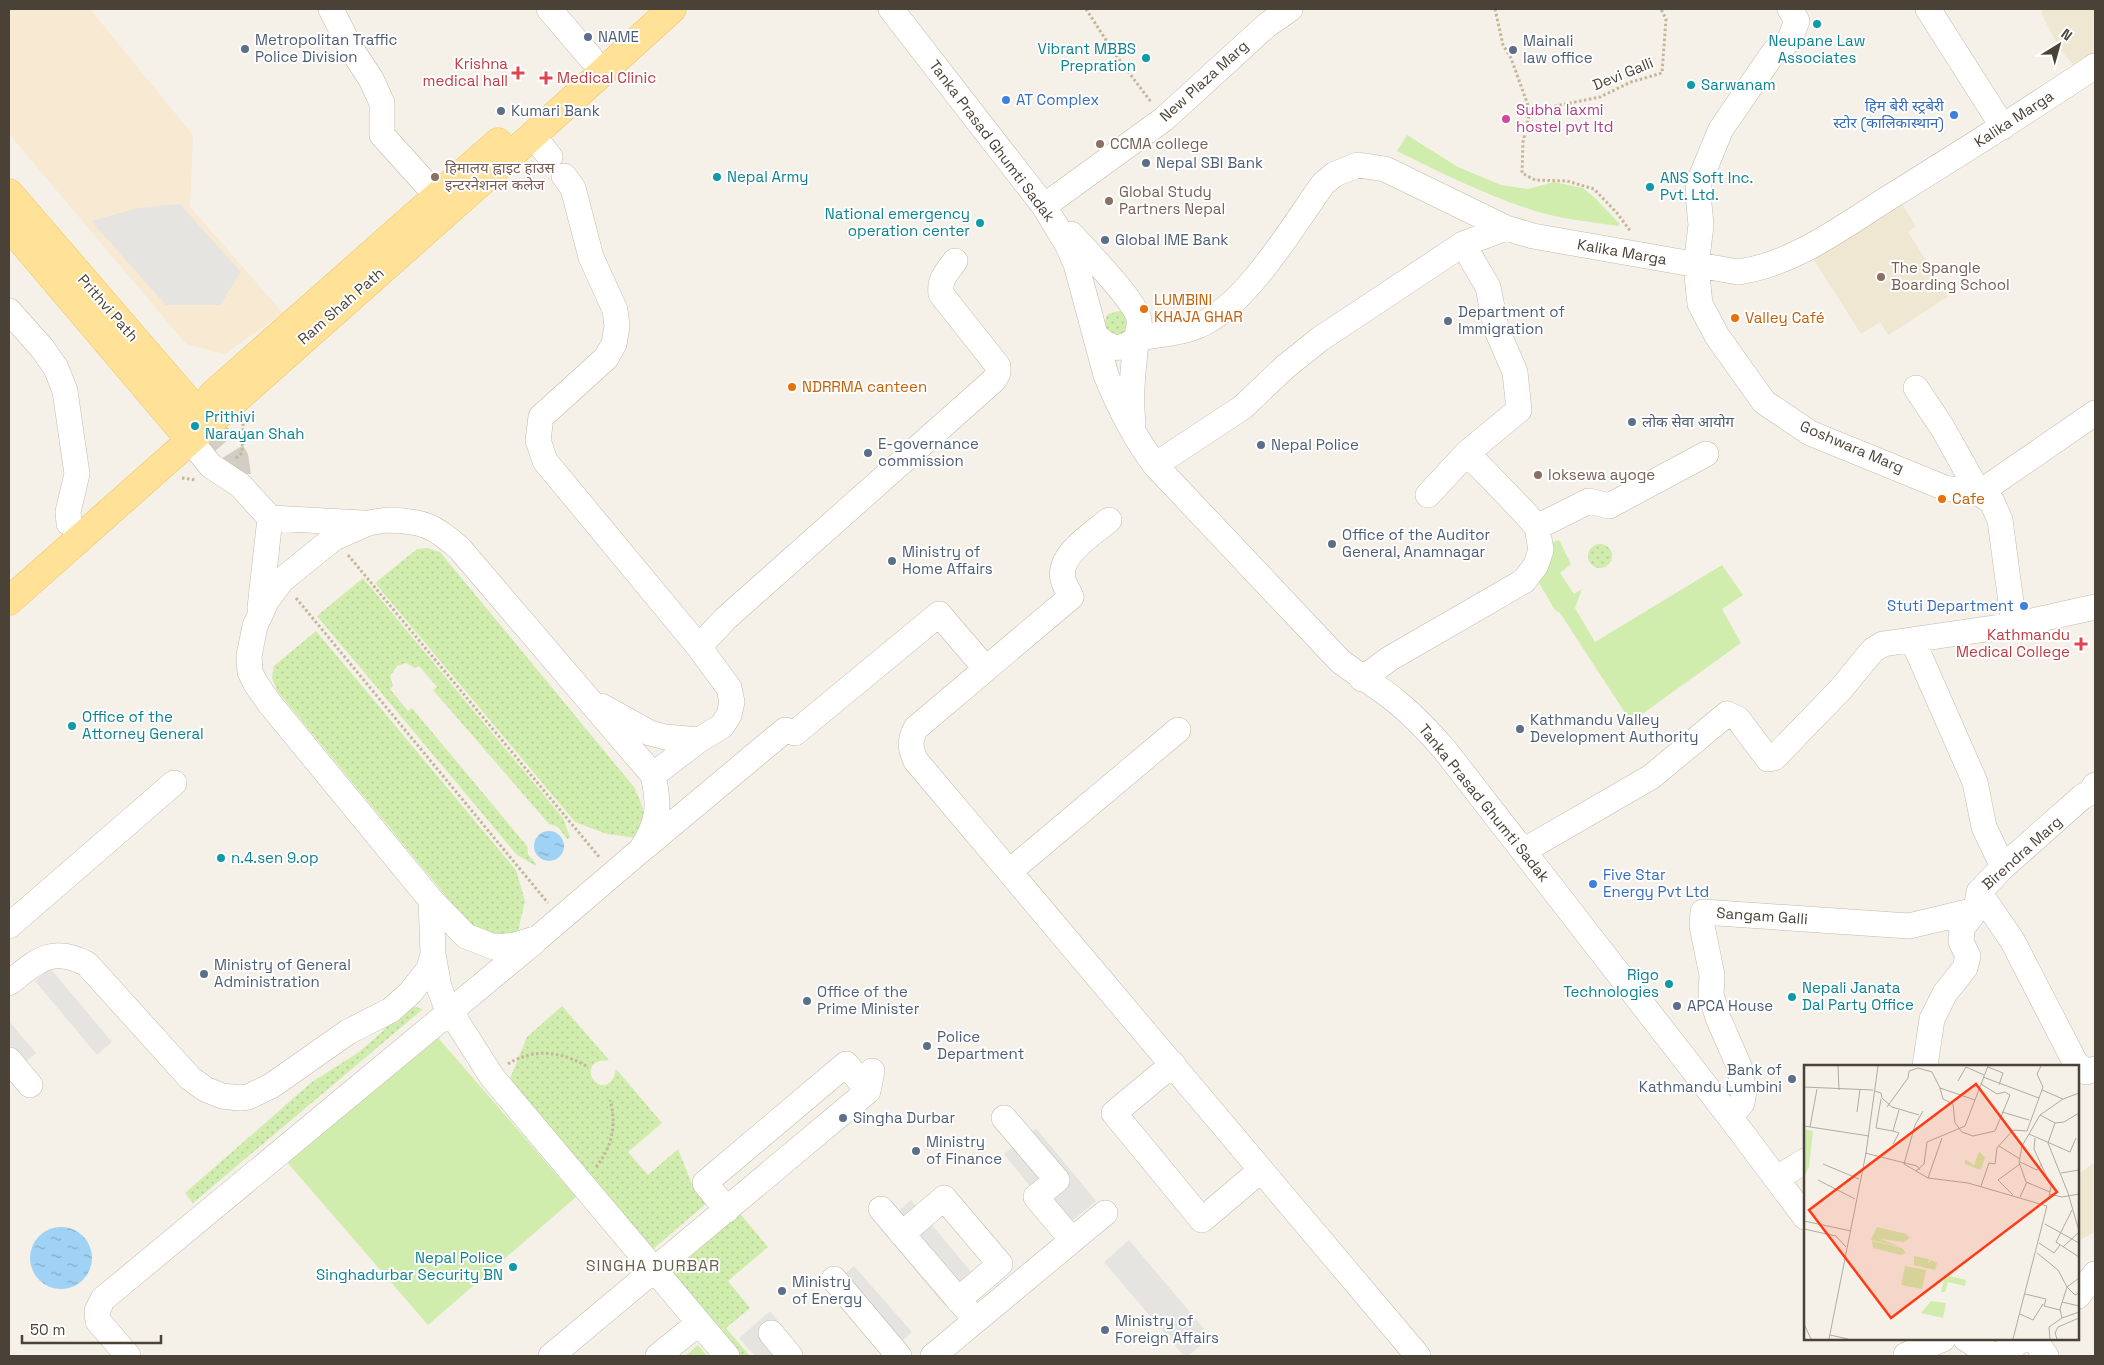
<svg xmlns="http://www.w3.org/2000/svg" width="2104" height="1365" viewBox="0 0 2104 1365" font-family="'Space Grotesk','Noto Sans Devanagari',sans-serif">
<defs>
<pattern id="grass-dots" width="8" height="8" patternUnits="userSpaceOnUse" patternTransform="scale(1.25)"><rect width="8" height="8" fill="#d0edae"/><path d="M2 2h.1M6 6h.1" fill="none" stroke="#b4cc96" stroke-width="1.8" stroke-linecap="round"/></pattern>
<pattern id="water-ripples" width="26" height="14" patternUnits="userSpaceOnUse" patternTransform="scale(1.25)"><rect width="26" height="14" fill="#a0d2f6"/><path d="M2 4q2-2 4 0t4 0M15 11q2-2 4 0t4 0" fill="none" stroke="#84acc8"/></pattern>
</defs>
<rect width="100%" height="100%" fill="#f5f1e8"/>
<path fill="#f8e9d2" d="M9 9H90L193 135 190 207 283 313 225 354 186 344 9 134Z"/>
<path fill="#efe7d1" d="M2042 9H2095V55L2074 66 2059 48 2042 15Z
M1900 201 1916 226 1908 232 1949 296 1888 335 1880 322 1861 334 1812 257Z
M2095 1162V1232L2080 1240 2078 1237V1174Z"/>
<path fill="url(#grass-dots)" d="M1119 311 1126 314 1128 330 1121 336 1109 333C1105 326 1103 322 1108 314Z
M1588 556a12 12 0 1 1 24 0a12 12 0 1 1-24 0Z
M427 548 440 552 634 787C645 811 646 813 637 838L607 834 575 822 375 583 417 549Z
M363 578 563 818 570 837 567 839 558 827 549 824 433 690 437 687 419 666 415 668 406 663 397 666 390 676 393 686 390 689 408 711 412 708 527 846 528 854 536 864V866L517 855 317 616Z
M316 631 516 870 525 901 517 936 487 932 468 923 278 692 272 678 274 666Z
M407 1005 423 1009 193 1203 185 1193 312 1082 359 1052 382 1032Z
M562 1006 609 1060C606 1061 601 1060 597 1062 580 1071 601 1096 612 1080 615 1077 615 1072 616 1069L662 1123 628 1152 648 1175 678 1149 691 1182 708 1202 652 1250 509 1081 527 1037Z
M733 1205 768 1247 728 1281 750 1308 726 1328 750 1356H741L663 1264Z"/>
<path fill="#d0edae" d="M1407 135 1458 167 1501 185 1528 189 1554 182 1583 188 1594 197 1620 224 1618 226C1590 222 1562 219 1535 211 1488 196 1441 173 1397 151Z
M1559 540 1571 564 1560 573 1574 594 1582 589 1575 608 1595 642 1722 565 1743 595 1722 609 1741 643 1631 722 1560 613 1555 610 1533 573 1541 546Z
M434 1033 576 1197 428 1325 286 1161Z
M698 1345 707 1356H685Z"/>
<path fill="#e6e4e0" d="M180 204 241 272 220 305H166L91 221 138 208Z
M50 968 112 1042 97 1055 35 981Z
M9 1021 36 1053 20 1067 9 1052Z
M1036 1128 1096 1201 1064 1228 1004 1154Z
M911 1200 977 1279 945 1306 879 1227Z
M1129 1240 1211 1337 1188 1356H1184L1104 1262Z
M854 1266 912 1332 896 1346 839 1279Z
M770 1311 789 1334 775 1346 784 1356H755L739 1338Z"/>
<path fill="url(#water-ripples)" d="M534 846a15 15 0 1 1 30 0a15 15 0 1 1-30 0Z
M30 1258a31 31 0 1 1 62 0a31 31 0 1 1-62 0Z"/>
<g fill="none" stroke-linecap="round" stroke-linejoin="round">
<path stroke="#d3cec4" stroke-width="25" stroke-dasharray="25 12" stroke-linecap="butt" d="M208 424 231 450 236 458 240 485"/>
<defs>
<path id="minor" d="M331 9 350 47 371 79 382 103V135L436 195
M549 9 591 58
M891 9 1044 206 1067 244 1076 264 1106 375C1119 407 1134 437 1155 465L1340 661C1358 675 1379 687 1397 702 1414 716 1429 732 1444 749L1730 1117 1805 1217
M1790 9 1797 21 1789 41 1774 52 1721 129 1699 182 1698 194 1701 225 1696 266 1700 304 1717 336 1764 402 1810 433 1945 488 1979 493
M1928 9 2003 127
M533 135 550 157
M564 176 573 188 591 257 615 310 617 326 614 344 606 358 541 417 538 440 545 461 699 647 729 688 732 702 729 715 722 726 699 740 653 775
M1044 206 1164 119 1267 25 1290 9
M1071 234C1085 250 1137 302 1139 320 1140 329 1136 335 1136 343 1133 370 1130 396 1133 423
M9 311 42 348 56 368 65 391 77 474 68 512 69 523
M1097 337C1112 350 1120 351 1136 339 1157 334 1181 334 1200 325 1247 304 1293 226 1323 184L1335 174 1358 165 1385 169 1506 228 1533 236 1738 272C1793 265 1845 225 1890 197 1959 154 2028 111 2095 66
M1916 388 1942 427 1979 493 1992 502 2000 520 2014 625
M190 440 211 466 240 485 270 518 363 523
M1155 465 1243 407 1285 367 1320 339 1463 244 1506 228
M1979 493 2095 413
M1428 495 1467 453 1519 410 1515 372 1496 328 1488 287 1463 244
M387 520C422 521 434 525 460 549L653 775C660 806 659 822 641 850L538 938 515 945 494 947 466 936 431 900 270 704 256 684 250 672 249 656 255 626 267 600 282 580 334 538 368 523Z
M1109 520C1094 533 1057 555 1063 579 1064 585 1069 591 1071 597L916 728C909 742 910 748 916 761L1418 1356
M1537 527 1589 501 1609 506 1706 454
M260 608 270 518
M1913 641 1975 782 1984 827 2003 867
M699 647 725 619 994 380 998 373V366L941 294C939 279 947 272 955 261
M1362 679 1389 659 1524 581 1536 565 1541 550 1537 527 1524 512 1467 453
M601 706 650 733 665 737 699 740
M645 847 785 730 795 733 939 614 986 669
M1523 851 1651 777 1727 714 1738 719 1768 759 1774 758 1840 690 1873 650 1883 644 2014 625 2095 607
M1010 871 1178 730
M1979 892 2012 940 2075 1062 2086 1072 2095 1069
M9 926 174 783
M433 954 439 987 445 1003 492 1077 727 1356
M9 983C36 962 51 945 87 964L190 1078 205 1089 222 1096 240 1098 248 1097 271 1086 348 1032 391 1010 410 993 429 969 433 954 431 900
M9 1060 30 1085
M1173 1064 1114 1113 1202 1220 1261 1170
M1925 1066 1932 1019 1945 993 1965 968 1968 956 1961 942 1962 928 1976 910 1979 892 2003 867 2082 797 2091 792 2095 785
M1730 1117 1742 1103 1744 1091 1739 1066 1718 1018 1711 994 1712 975 1702 926 1703 912 1909 926 1976 910
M1004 1118 1057 1180 1036 1197 1072 1240
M1777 1178 1805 1161
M881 1209 969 1312
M727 1210 705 1183 846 1064 868 1091
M902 1234 944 1198 1000 1264 958 1300
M834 1279 899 1356
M2078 1296 2095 1274
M771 1333 790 1356
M1966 1339C1995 1356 1993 1363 2022 1339
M2034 1339 2046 1356
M1906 1355 1943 1339
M128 1356 98 1321 97 1311 103 1299 534 942
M551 1356 868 1091 872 1071
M658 1356 699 1323
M933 1356 1105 1213"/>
<path id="major" d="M9 193 208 424
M9 226 190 440
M212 395 498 142
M9 601 488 176 672 9"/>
</defs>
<use href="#minor" stroke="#c2baaa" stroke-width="26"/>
<use href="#major" stroke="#edc45e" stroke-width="29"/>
<path stroke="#c5b69a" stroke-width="3" stroke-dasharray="2.5 2.5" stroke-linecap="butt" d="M1086 9 1115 54 1151 102
M1495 9 1503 45 1511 58 1530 111
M1530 111 1523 142 1522 173 1535 180 1567 181 1594 189 1617 213 1631 232
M1530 111 1600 97 1631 82 1662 73 1666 19 1661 9
M236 458 242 453 243 423
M182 478 196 480
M348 555 600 858
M296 598 548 903
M508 1064C533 1048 561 1051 586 1066
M596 1167C612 1147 617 1125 610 1100"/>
<use href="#minor" stroke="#fff" stroke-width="25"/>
<use href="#major" stroke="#ffe298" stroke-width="28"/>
</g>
<g fill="#0f9aa8" stroke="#fff" stroke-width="2">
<circle cx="1817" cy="24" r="5"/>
<circle cx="1146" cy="58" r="5"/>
<circle cx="1691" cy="85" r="5"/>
<circle cx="717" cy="177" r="5"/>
<circle cx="1650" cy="187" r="5"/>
<circle cx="980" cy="223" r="5"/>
<circle cx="195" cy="426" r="5"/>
<circle cx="72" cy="726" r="5"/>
<circle cx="221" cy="858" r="5"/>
<circle cx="1669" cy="984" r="5"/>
<circle cx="1792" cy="997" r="5"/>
<circle cx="513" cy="1267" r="5"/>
</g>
<g fill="#5c6f8a" stroke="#fff" stroke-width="2">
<circle cx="588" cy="37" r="5"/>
<circle cx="245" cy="49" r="5"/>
<circle cx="1513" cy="50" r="5"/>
<circle cx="501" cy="111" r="5"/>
<circle cx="1146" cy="163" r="5"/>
<circle cx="1105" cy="240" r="5"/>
<circle cx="1448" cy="321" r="5"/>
<circle cx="1632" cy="422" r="5"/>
<circle cx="1261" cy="445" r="5"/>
<circle cx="868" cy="453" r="5"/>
<circle cx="1332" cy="544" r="5"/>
<circle cx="892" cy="561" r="5"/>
<circle cx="1520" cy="729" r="5"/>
<circle cx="204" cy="974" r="5"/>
<circle cx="807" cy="1001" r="5"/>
<circle cx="1677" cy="1006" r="5"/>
<circle cx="927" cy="1046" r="5"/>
<circle cx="1792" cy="1079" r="5"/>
<circle cx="843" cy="1118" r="5"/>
<circle cx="916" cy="1151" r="5"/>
<circle cx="782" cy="1291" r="5"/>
<circle cx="1105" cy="1330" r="5"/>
</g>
<g fill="#e0444e" stroke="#fff" stroke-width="2">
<path d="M515.5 65.5h5v5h5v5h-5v5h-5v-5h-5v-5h5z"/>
<path d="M543.5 70.5h5v5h5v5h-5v5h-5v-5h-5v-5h5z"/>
<path d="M2078.5 636.5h5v5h5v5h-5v5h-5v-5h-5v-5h5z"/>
</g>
<g fill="#3f7fe0" stroke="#fff" stroke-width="2">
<circle cx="1006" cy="100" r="5"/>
<circle cx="1954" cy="115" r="5"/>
<circle cx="2024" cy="606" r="5"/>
<circle cx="1593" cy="884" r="5"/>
</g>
<circle fill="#d1479c" stroke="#fff" stroke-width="2" cx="1506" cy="119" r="5"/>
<g fill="#8d6e63" stroke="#fff" stroke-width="2">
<circle cx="1100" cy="144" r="5"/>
<circle cx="435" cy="177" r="5"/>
<circle cx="1109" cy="201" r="5"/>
<circle cx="1881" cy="277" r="5"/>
<circle cx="1538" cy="475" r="5"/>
</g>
<g fill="#e8710a" stroke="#fff" stroke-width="2">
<circle cx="1144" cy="309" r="5"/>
<circle cx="1735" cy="318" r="5"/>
<circle cx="792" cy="387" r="5"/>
<circle cx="1942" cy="499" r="5"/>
</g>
<g text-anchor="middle" stroke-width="4" stroke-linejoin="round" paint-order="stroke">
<g font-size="15" fill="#4e5e75" stroke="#fff" text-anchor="start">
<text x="598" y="42">NAME</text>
<text x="255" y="45">Metropolitan Traffic<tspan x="255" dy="17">Police Division</tspan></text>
<text x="1523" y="46">Mainali<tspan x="1523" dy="17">law office</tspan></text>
<text x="511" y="116">Kumari Bank</text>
<text x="1156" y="168">Nepal SBI Bank</text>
<text x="1115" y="245">Global IME Bank</text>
<text x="1458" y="317">Department of<tspan x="1458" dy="17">Immigration</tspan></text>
<text x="1642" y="427">लोक सेवा आयोग</text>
<text x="878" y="449">E-governance<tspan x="878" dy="17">commission</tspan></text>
<text x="1271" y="450">Nepal Police</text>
<text x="1342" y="540">Office of the Auditor<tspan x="1342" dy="17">General, Anamnagar</tspan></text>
<text x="902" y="557">Ministry of<tspan x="902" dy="17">Home Affairs</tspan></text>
<text x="1530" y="725">Kathmandu Valley<tspan x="1530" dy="17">Development Authority</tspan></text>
<text x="214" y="970">Ministry of General<tspan x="214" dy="17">Administration</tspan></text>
<text x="817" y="997">Office of the<tspan x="817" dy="17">Prime Minister</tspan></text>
<text x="1687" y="1011">APCA House</text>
<text x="937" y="1042">Police<tspan x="937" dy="17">Department</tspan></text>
<text x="1782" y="1075" text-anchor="end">Bank of<tspan x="1782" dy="17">Kathmandu Lumbini</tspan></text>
<text x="853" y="1123">Singha Durbar</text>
<text x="926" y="1147">Ministry<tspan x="926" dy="17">of Finance</tspan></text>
<text x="792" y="1287">Ministry<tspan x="792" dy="17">of Energy</tspan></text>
<text x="1115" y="1326">Ministry of<tspan x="1115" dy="17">Foreign Affairs</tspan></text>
</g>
<g font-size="15" fill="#0d838f" stroke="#fff" text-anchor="start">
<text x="1817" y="46" text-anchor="middle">Neupane Law<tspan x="1817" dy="17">Associates</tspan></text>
<text x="1136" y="54" text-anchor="end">Vibrant MBBS<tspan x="1136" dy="17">Prepration</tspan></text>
<text x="1701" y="90">Sarwanam</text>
<text x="727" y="182">Nepal Army</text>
<text x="1660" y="183">ANS Soft Inc.<tspan x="1660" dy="17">Pvt. Ltd.</tspan></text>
<text x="970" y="219" text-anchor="end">National emergency<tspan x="970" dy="17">operation center</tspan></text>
<text x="205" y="422">Prithivi<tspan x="205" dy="17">Narayan Shah</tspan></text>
<text x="82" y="722">Office of the<tspan x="82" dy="17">Attorney General</tspan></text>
<text x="231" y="863">n.4.sen 9.op</text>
<text x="1659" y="980" text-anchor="end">Rigo<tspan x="1659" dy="17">Technologies</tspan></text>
<text x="1802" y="993">Nepali Janata<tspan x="1802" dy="17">Dal Party Office</tspan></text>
<text x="503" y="1263" text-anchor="end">Nepal Police<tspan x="503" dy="17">Singhadurbar Security BN</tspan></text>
</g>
<g font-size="15" fill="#be3a42" stroke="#fff" text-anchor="end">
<text x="508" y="69">Krishna<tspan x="508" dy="17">medical hall</tspan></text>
<text x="557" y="83" text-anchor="start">Medical Clinic</text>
<text x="2070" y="640">Kathmandu<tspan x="2070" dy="17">Medical College</tspan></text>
</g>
<g font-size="15" fill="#4a4236" stroke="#fff">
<text transform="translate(1623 74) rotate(-22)" y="5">Devi Galli</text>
<text transform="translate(1204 81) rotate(-42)" y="5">New Plaza Marg</text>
<text transform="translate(2014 119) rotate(-33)" y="5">Kalika Marga</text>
<text transform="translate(992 141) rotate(53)" y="5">Tanka Prasad Ghumti Sadak</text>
<text transform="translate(1622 252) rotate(10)" y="5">Kalika Marga</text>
<text transform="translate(341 306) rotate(-41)" y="5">Ram Shah Path</text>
<text transform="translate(108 308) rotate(49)" y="5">Prithvi Path</text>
<text transform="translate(1852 447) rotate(23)" y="5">Goshwara Marg</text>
<text transform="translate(1484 803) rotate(51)" y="5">Tanka Prasad Ghumti Sadak</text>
<text transform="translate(2022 853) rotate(-42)" y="5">Birendra Marg</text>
<text transform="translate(1762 916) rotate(4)" y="5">Sangam Galli</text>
</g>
<g font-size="15" fill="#366cbe" stroke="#fff" text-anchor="start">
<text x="1016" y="105">AT Complex</text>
<text x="1944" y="111" text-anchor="end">हिम बेरी स्ट्रबेरी<tspan x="1944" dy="17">स्टोर (कालिकास्थान)</tspan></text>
<text x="2014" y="611" text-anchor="end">Stuti Department</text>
<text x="1603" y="880">Five Star<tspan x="1603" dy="17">Energy Pvt Ltd</tspan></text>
</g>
<g font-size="15" fill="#b23c85" stroke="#fff" text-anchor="start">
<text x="1516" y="115">Subha laxmi<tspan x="1516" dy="17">hostel pvt ltd</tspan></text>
</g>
<g font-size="15" fill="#785e54" stroke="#fff" text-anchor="start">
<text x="1110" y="149">CCMA college</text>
<text x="445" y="173">हिमालय ह्वाइट हाउस<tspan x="445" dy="17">इन्टरनेशनल कलेज</tspan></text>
<text x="1119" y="197">Global Study<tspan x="1119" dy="17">Partners Nepal</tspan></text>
<text x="1891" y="273">The Spangle<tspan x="1891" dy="17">Boarding School</tspan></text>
<text x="1548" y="480">loksewa ayoge</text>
</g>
<g font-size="15" fill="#c56008" stroke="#fff" text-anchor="start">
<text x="1154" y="305">LUMBINI<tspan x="1154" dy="17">KHAJA GHAR</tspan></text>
<text x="1745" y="323">Valley Café</text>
<text x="802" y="392">NDRRMA canteen</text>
<text x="1952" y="504">Cafe</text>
</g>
<g font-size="16" letter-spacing="1" fill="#6d604c" stroke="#fff">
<text x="653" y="1271">SINGHA DURBAR</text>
</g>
</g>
<g transform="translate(1804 1065)">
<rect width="275" height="275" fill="#f5f1e8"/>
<path d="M73 162 102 169 106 173 100 177 76 174 97 182 67 175ZM68 176 98 183 102 188 97 190 69 183ZM110 191 125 194 124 199 127 195 133 198 131 205 110 200Z" fill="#d0edae"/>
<path d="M0 64 9 66 5 102 0 112ZM175 87 181 92 177 105 161 99V94L170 100ZM101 201 122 205 118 224 97 220ZM141 210 162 215 161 221 144 217 141 227H137ZM127 236 142 238 139 253 117 248Z" fill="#d0edae"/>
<path fill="none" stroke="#b1aba1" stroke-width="1" d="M34 1 35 25M184 2 199 8 195 20M179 12 235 33M154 16 162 2 180 10M177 19 193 29 201 27 206 30 191 66M0 22 69 25M136 23 139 34 149 39 151 58 158 67 169 71 191 66M238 25 259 34M71 26 77 28 78 33 88 42 115 50M77 34 72 63 89 66M83 42 104 13 105 6 114 3 128 7 136 23 171 35M53 47 56 24M198 47 225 55M275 48 260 57 251 58 244 78 264 128 275 166M236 50 251 58M0 61 65 71M6 62 13 24M223 66 239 22 233 9 237 1M225 69 266 87M231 73 230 84 247 121 245 132 237 138M89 79 95 68 89 66 95 45M195 81 216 94M266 87 272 73M61 88 113 101 116 105M216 97 233 105 238 99M19 99 55 114M100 99 124 113 164 118 243 141 209 274M100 99 111 60 119 46M112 106 120 99 123 77 161 61 184 1M257 108 275 105M124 113 138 73M14 115 51 134M177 121 185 98 191 99 193 83 209 65 223 66M246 127 222 117 215 97 218 81 236 50 259 34 275 28M245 129 258 132 275 129M209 130 194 115 216 99M216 132 223 117M268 145 252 177 275 192M0 156 47 166M241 159 275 178M0 164 32 171 42 182M235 178 250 188 256 180M259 182 275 167M233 188 254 205 263 222 275 213M263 222 271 230 275 228M221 229 242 234 240 241 256 245M258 237 275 241M216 249 229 255 239 239M258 253 275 247M0 259 7 274M26 270 44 274M25 274 62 88 74 1M246 274 245 262 258 253 256 244 263 222M253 274 251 268 254 262 275 253"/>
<path fill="#ff3b16" fill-opacity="0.15" stroke="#ff3b16" stroke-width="2.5" d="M172 19 253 127 87 253 5 145Z"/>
<rect width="275" height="275" fill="none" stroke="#4a4236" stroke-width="2.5"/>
</g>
<rect width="2104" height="1365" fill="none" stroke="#4a4236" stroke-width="20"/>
<g transform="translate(2059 45) rotate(37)" stroke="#ffffff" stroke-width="4" paint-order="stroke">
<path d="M0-4L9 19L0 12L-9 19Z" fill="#4a4236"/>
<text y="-8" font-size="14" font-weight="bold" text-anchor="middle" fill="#4a4236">N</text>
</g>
<path d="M22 1335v8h139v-8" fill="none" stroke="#4a4236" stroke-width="2.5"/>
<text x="30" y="1335" font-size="15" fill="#4a4236" stroke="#ffffff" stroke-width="4" paint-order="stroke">50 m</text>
</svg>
